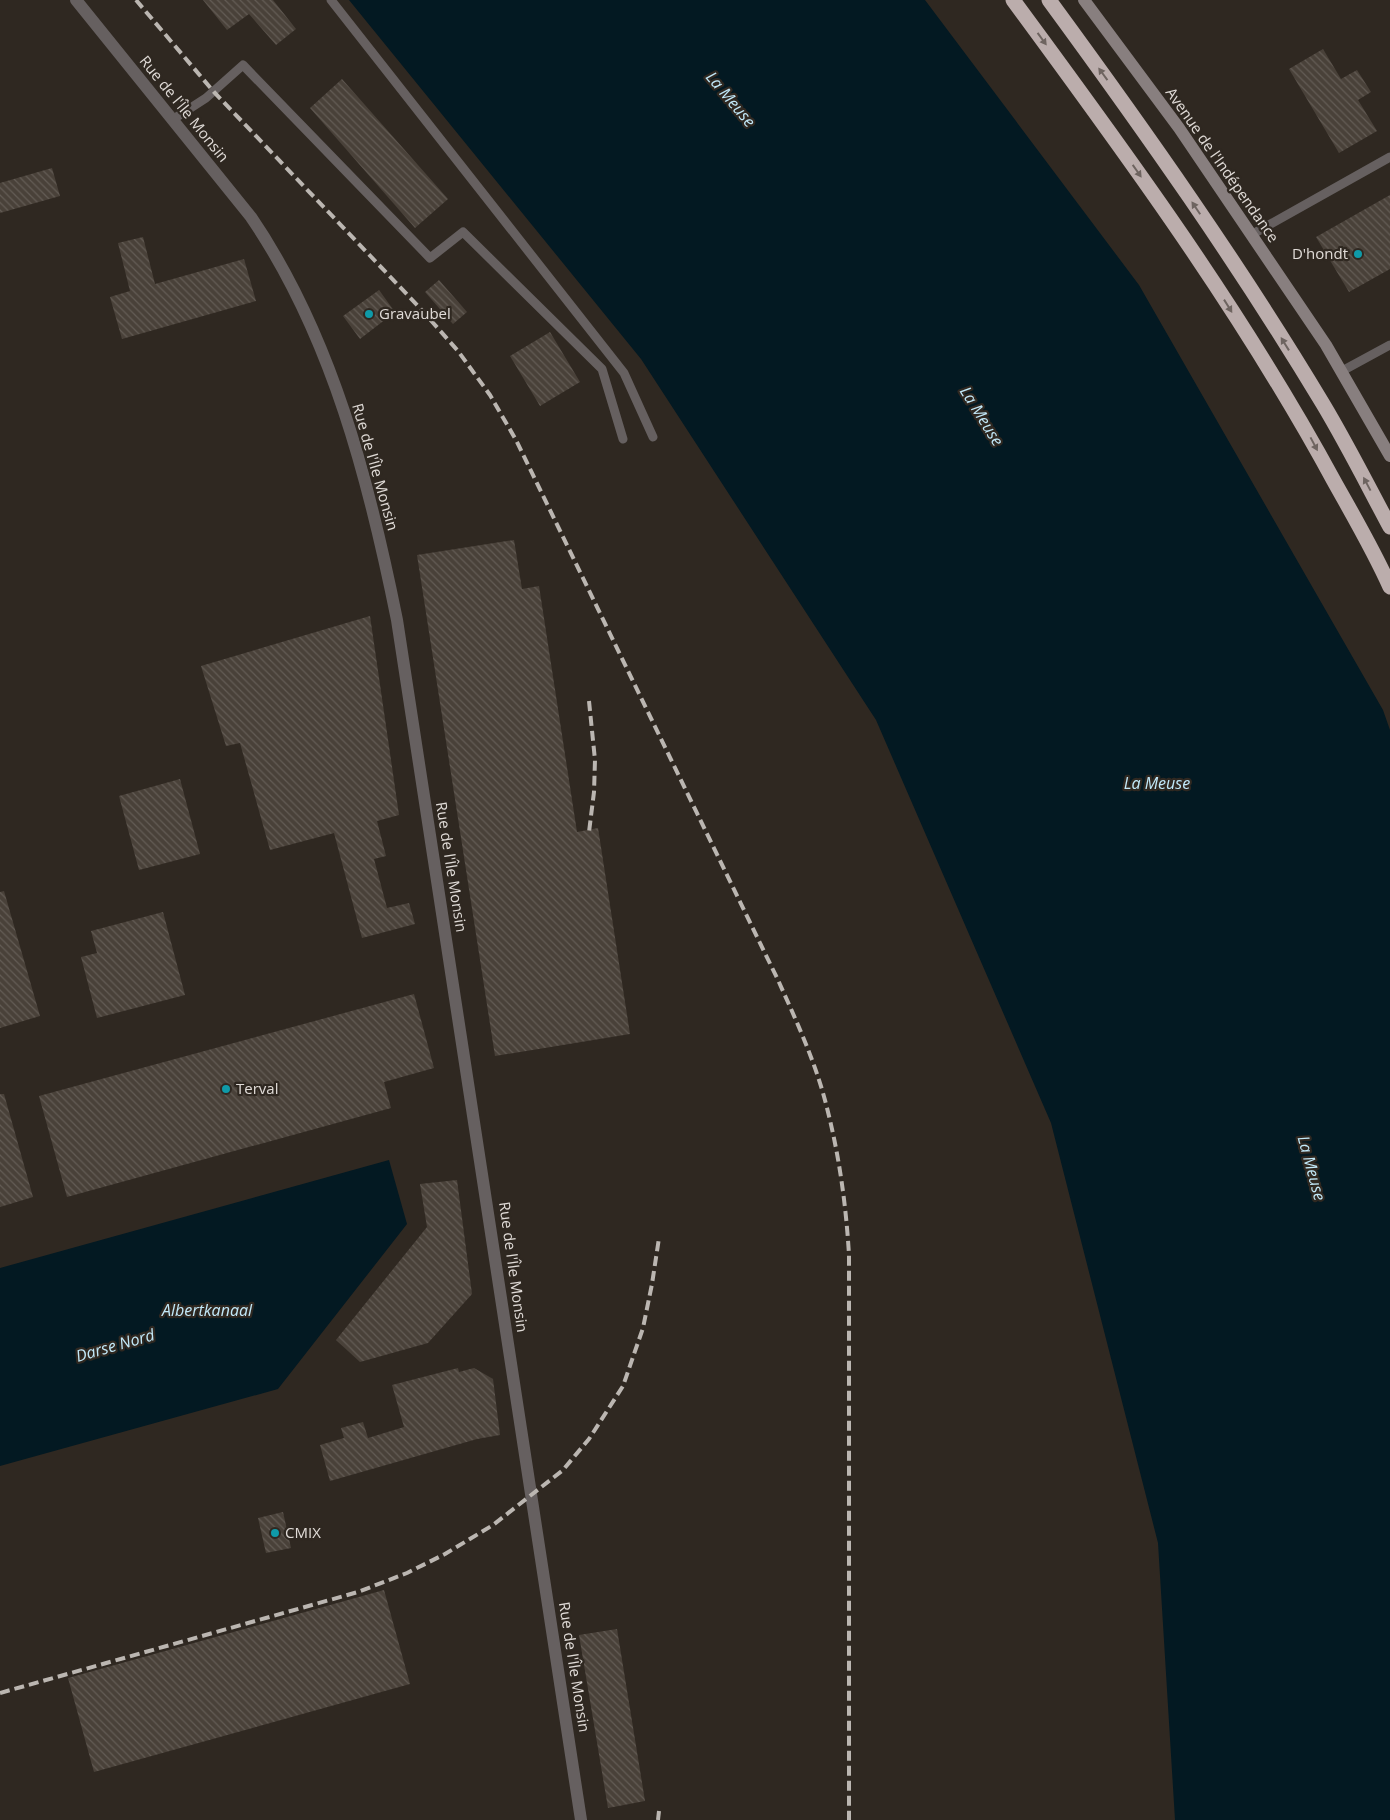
<svg xmlns="http://www.w3.org/2000/svg" width="1390" height="1820" viewBox="0 0 1390 1820" font-family="'Open Sans',sans-serif">
<defs>
<pattern id="building-back-hatch" width="6" height="6" patternUnits="userSpaceOnUse" patternTransform="scale(1.25)"><rect width="6" height="6" fill="#494139"/><path d="M-1 5l2 2M0 0l6 6M5-1l2 2" fill="none" stroke="#635c55"/></pattern>
</defs>
<rect width="100%" height="100%" fill="#2f2821"/>
<path fill="#031922" d="M349 0H925L1139 285 1383 710 1390 730V1820H1175L1158 1543 1051 1123 876 720 641 359Z
M389 1160 407 1224 278 1389 0 1466V1268Z"/>
<path fill="url(#building-back-hatch)" d="M203 0H273L296 29 276 45 249 14 227 30Z
M1323 49 1341 79 1357 70 1371 92 1358 100 1377 131 1339 153 1289 69Z
M342 79 448 199 415 228 310 108Z
M52 168 60 196 0 213V183Z
M1390 195V269L1349 292 1316 237Z
M143 237 155 284 244 259 256 301 122 339 110 297 130 291 118 243Z
M439 280 467 312 453 324 425 292Z
M379 290 395 312 360 339 343 316Z
M550 332 580 382 540 406 510 356Z
M514 540 522 589 539 586 577 832 598 828 630 1034 495 1056 417 555Z
M370 616 399 815 377 821 386 856 374 859 387 908 409 903 415 924 362 938 334 833 270 850 240 743 226 746 201 666Z
M180 779 200 854 139 870 119 796Z
M4 891 40 1016 0 1028V892Z
M163 912 185 995 97 1018 81 957 97 953 91 931Z
M414 994 434 1068 384 1082 391 1108 67 1197 39 1096Z
M0 1094H4L33 1197 0 1207Z
M457 1180 472 1294 428 1343 360 1362 336 1340 427 1227 420 1184Z
M458 1368 459 1372 474 1368 493 1379 500 1435 477 1439 330 1481 320 1445 344 1438 341 1428 363 1422 368 1438 404 1427 392 1385Z
M283 1512 291 1548 266 1553 258 1518Z
M384 1590 410 1684 94 1772 68 1678Z
M617 1629 645 1801 608 1808 579 1635Z"/>
<g fill="none" stroke-linecap="round" stroke-linejoin="round">
<path stroke="#666060" stroke-width="9" d="M331 0 624 373 653 437
M172 120 206 98 243 65 430 258 463 232 602 369 623 439
M1251 235 1390 157
M1342 371 1390 345"/>
<path stroke="#666060" stroke-width="12" d="M76 0 251 217C332 336 369 481 397 620L581 1820"/>
<path stroke="#887f7f" stroke-width="12" d="M1084 0 1179 128 1326 345 1390 456"/>
<path stroke="#bbadac" stroke-width="15" d="M1013 0C1128 156 1243 313 1335 483 1354 517 1374 551 1390 587
M1049 0C1145 131 1239 264 1323 404 1347 444 1368 486 1390 527"/>
<path stroke="#bbb6b1" stroke-width="4" stroke-dasharray="10 5" stroke-linecap="butt" d="M136 0 214 92 419 307 458 351 490 395 516 440 778 980C796 1020 815 1061 826 1104 839 1154 846 1204 849 1255V1820
M589 701 595 760 594 792 589 832
M0 1693 358 1592 407 1573 445 1554 493 1525 563 1470 589 1439 623 1386 643 1328 652 1284 659 1238
M658 1820 659 1811"/>
</g>
<defs><path id="oneway-solid" d="M-6-.8H1V-3.2L6.5 0L1 3.2V.8H-6Z" transform="scale(1.25)"/></defs>
<g fill="#6e6460">
<use href="#oneway-solid" transform="translate(1042 39) rotate(54)"/>
<use href="#oneway-solid" transform="translate(1103 74) rotate(-126)"/>
<use href="#oneway-solid" transform="translate(1137 171) rotate(55)"/>
<use href="#oneway-solid" transform="translate(1196 208) rotate(-124)"/>
<use href="#oneway-solid" transform="translate(1228 306) rotate(58)"/>
<use href="#oneway-solid" transform="translate(1285 344) rotate(-122)"/>
<use href="#oneway-solid" transform="translate(1314 444) rotate(62)"/>
<use href="#oneway-solid" transform="translate(1367 484) rotate(-118)"/>
</g>
<g fill="#0f9aa8" stroke="#2f2821" stroke-width="2">
<circle cx="1358" cy="254" r="5"/>
<circle cx="369" cy="314" r="5"/>
<circle cx="226" cy="1089" r="5"/>
<circle cx="275" cy="1533" r="5"/>
</g>
<g text-anchor="middle" stroke-width="4.5" stroke-linejoin="round" paint-order="stroke">
<g font-size="15" fill="#e0dbd7" stroke="#2f2821">
<text transform="translate(184 109) rotate(51)" y="5">Rue de l'Île Monsin</text>
<text transform="translate(1222 165) rotate(55)" y="5">Avenue de l'Indépendance</text>
<text transform="translate(375 467) rotate(74)" y="5">Rue de l'Île Monsin</text>
<text transform="translate(451 867) rotate(81)" y="5">Rue de l'Île Monsin</text>
<text transform="translate(513 1267) rotate(82)" y="5">Rue de l'Île Monsin</text>
<text transform="translate(574 1667) rotate(81)" y="5">Rue de l'Île Monsin</text>
</g>
<g font-size="15" fill="#e0dbd7" stroke="#2f2821" text-anchor="start">
<text x="1348" y="259" text-anchor="end">D'hondt</text>
<text x="379" y="319">Gravaubel</text>
<text x="236" y="1094">Terval</text>
<text x="285" y="1538">CMIX</text>
</g>
<g font-size="16" font-style="italic" fill="#c2e9f9" stroke="#2f2821">
<text transform="translate(731 99) rotate(50)" y="6">La Meuse</text>
<text transform="translate(982 416) rotate(58)" y="6">La Meuse</text>
<text x="1157" y="789">La Meuse</text>
<text transform="translate(1312 1168) rotate(75)" y="6">La Meuse</text>
<text x="207" y="1316">Albertkanaal</text>
<text transform="translate(115 1345) rotate(-16)" y="6">Darse Nord</text>
</g>
</g>
</svg>
